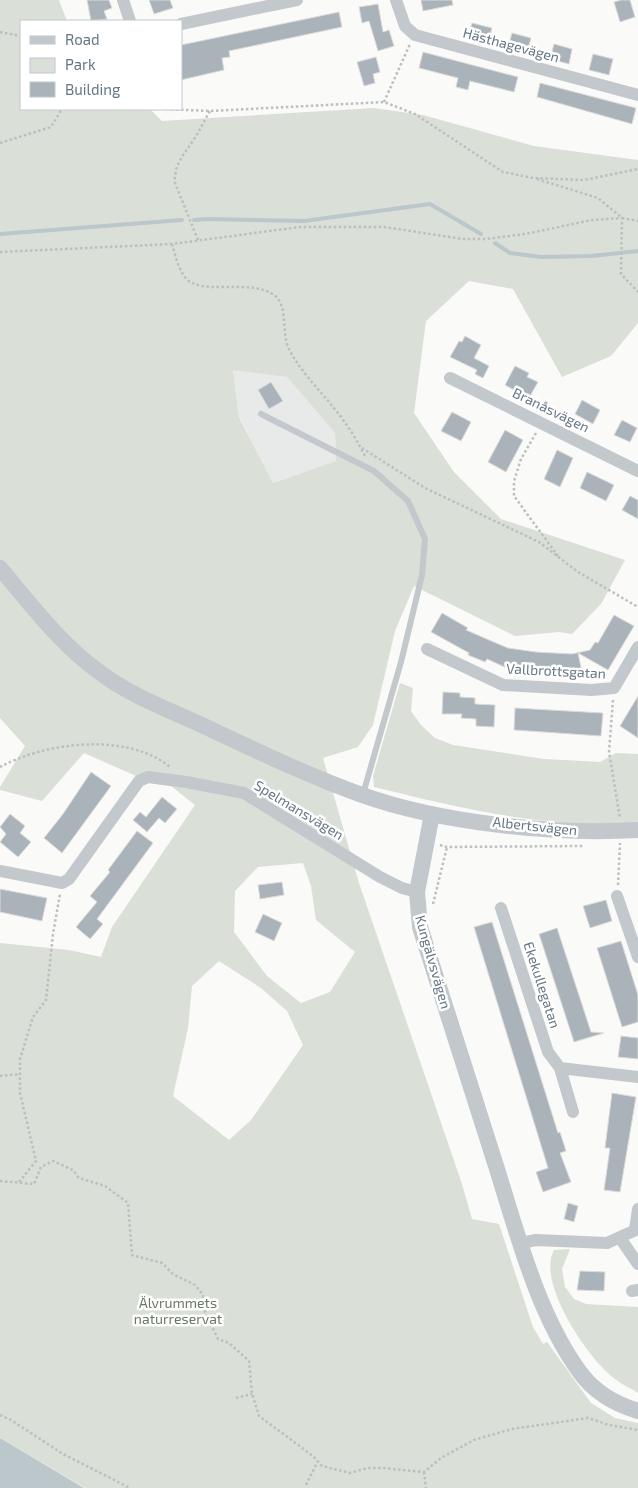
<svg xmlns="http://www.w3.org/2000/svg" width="638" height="1488" viewBox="0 0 638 1488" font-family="'Exo 2',sans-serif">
<rect width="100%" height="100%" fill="#fafaf8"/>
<path fill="#e8e9e9" d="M233 369 287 377 335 433 336 461 273 483 239 416Z"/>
<path fill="#dadfd7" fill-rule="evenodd" d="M0 0H59L67 21H21V109H150L162 121 374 108 423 115 534 146 638 160V323L611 356 562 377 513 289 469 281 426 321 414 413 454 472 501 519 625 560 601 604 572 634 559 632 515 636 414 586 395 631 373 725 358 747 323 758 359 883 462 1184 472 1219 499 1224 533 1327 543 1344 547 1342 591 1403 615 1418 638 1423V1488H85L0 1438V943L69 950 101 957 112 927 195 805 171 786 152 783 84 753 42 801 0 790V787L25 746 0 718ZM233 370 287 377 335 433 336 461 273 483 239 417ZM303 863 311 886 316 920 355 952 330 992 301 1003 267 976 234 932 235 891 258 867ZM219 961 261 988 287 1011 303 1045 251 1120 229 1140 173 1096 188 1028 192 986Z
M400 683 413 688 411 711 421 725 435 738 453 745 544 759 583 761 600 762 616 753 638 754V823C549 830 460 808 374 787L373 776Z
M570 1249 562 1269 565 1287 574 1299 586 1304 638 1307V1393C631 1388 622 1385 615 1379 588 1359 536 1282 554 1250Z"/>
<path fill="#bbc7cb" d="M0 1438 84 1488H85H0Z"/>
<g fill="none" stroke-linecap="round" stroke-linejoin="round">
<path stroke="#bbc7cb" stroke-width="4" d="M194 220 206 219 304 221 430 204 481 234
M0 234 182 220
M495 243 510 253 542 257 591 256 638 251"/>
</g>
<path fill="#aab3b9" stroke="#dcdcda" d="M87 0H109L112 8 104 11 107 19 91 21Z
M149 0H170L173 8 154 14Z
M421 0H452L453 5 423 11Z
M621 0H630L635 17 620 22 614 2Z
M378 4 383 32 389 30 394 46 378 51 369 21 362 23 359 7Z
M339 12 342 27 229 51 230 57 222 58 224 70 181 80V45Z
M472 23 492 28 488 43 468 38Z
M512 33 531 38 527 53 508 47Z
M554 44 572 49 569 64 550 59Z
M423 52 518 77 514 92 470 81 468 90 456 87 458 78 419 68Z
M593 54 613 59 609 75 589 70Z
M376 57 380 72 373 74 375 83 364 86 357 62Z
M540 83 636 108 632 124 537 97Z
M465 336 481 345 474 358 489 366 483 378 475 374 477 370 450 357 459 341 462 342Z
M515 366 529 373 527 377 538 382 529 398 505 385Z
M271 382 283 401 269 409 258 390Z
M582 400 600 410 593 424 575 414Z
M452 412 471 422 461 441 441 431Z
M622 420 637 428 630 442 614 435Z
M505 430 523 440 506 472 488 462Z
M557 450 573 458 560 487 544 479Z
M587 472 614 485 606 501 580 488Z
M630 496 638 500V519L622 510Z
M442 613 468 628 466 630 496 643 508 648 536 652 572 654 590 650 595 642 598 643 614 615 634 626 608 670 578 653 582 672 567 676 549 675V671L524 668V672L511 670 487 659 485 662 468 655 469 653 431 632Z
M443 692 460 693V697L475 698V704L495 705 494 727 476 726V719L461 718 462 714H442Z
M638 696V738L620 726Z
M515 708 603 713 601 736 514 730Z
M91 772 111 786 62 853 44 838 63 814Z
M162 797 177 809 165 823 159 818 147 832 133 820 140 812 146 817Z
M10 814 25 826 20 833 31 842 18 857 0 842 6 834 0 827Z
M137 831 153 843 97 919 103 924 90 939 76 927 97 902 90 896 110 872 108 870Z
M282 882 284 895 260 899 258 885Z
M0 889 47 898 42 921 0 912Z
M606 900 612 921 590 928 583 906Z
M263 914 282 923 274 941 255 932Z
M492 922 558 1133 560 1132 566 1151 560 1153 571 1182 543 1192 536 1172 548 1168 474 927Z
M557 928 591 1032 604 1033 574 1042 539 934Z
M621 941 638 995V1022L622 1027 597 948Z
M621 1036 638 1038V1059L618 1057Z
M612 1093 636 1097 620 1192 604 1190 610 1148H605Z
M568 1203 578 1206 574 1222 564 1219Z
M580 1271 605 1272 604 1291 577 1290Z"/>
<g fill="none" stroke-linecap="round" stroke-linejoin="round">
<path stroke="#bbbfc2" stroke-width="2.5" stroke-dasharray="2.5 2.5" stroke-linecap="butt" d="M0 32 21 36
M384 102 410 44
M166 109 210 111 384 102 415 114 503 172 533 178 584 180 638 169
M0 143 51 127 62 109
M537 179 598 198 622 218 638 221
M198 240 175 183C173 164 187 151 196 136 201 128 205 119 210 111
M172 244C175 255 178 267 184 276 199 298 248 277 274 295 289 306 281 334 289 349 300 371 318 388 333 407 346 422 357 440 366 458
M0 252 172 244 300 227H385L462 239H486L525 234 592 220 622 218 621 274 638 292
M536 433 521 459 514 481V496L558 556
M362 448 425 488 539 542 578 572 638 607
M613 700 609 752 620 818
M0 767C46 742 127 732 170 767
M440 845 447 847 584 846
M618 885 620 843
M433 904 447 847
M0 1076 19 1074
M0 1181 34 1184 41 1167 53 1161 73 1170 79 1178 105 1186 128 1203 132 1255 162 1263 173 1274 195 1285 203 1295 205 1312 218 1339 229 1343 249 1361 252 1393 259 1416 313 1456 322 1466 350 1473 368 1468H383L424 1472 441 1458 474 1440 512 1429 588 1418 609 1425 638 1430
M19 1182 36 1161 20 1093V1059L33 1017 46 1000 53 934 60 894
M236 1398 252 1394
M0 1415 11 1420 63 1454 130 1488
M424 1472 426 1488
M306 1485 317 1463"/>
<path stroke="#c3c8cc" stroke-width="6" d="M261 414 374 471 408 501 425 539 422 575 401 662 363 794"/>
<path stroke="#c3c8cc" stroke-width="12" d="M123 0 130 21
M396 0 405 26 415 35 638 95
M181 24 297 0
M450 378 638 471
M427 649 503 685 592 690 614 688 638 647
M0 871 62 883 69 879 139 781 148 777 186 782 244 793 380 877 402 888 417 892
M617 896 638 957
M501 908 548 1052 560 1068 573 1112
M560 1068 638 1077
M635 1230 638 1209
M620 1238 638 1264
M521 1243 536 1240 607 1243 638 1229
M632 1291 638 1290"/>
<path stroke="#c3c8cc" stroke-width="16" d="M0 568C32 606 61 645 102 674 133 697 172 711 206 727 257 751 309 776 362 795 441 823 554 835 638 830
M432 814 417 892 420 927C445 1007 471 1088 497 1169 518 1236 538 1314 579 1371 593 1391 615 1404 638 1411"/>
</g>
<g text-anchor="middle" stroke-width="5" stroke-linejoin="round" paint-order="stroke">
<g font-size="14" fill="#657683" stroke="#fff">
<text transform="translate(511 45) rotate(15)" y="5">Hästhagevägen</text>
<text transform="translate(551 410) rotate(26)" y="5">Branåsvägen</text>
<text transform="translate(556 671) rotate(3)" y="5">Vallbrottsgatan</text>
<text transform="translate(299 810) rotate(31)" y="5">Spelmansvägen</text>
<text transform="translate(535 826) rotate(6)" y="5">Albertsvägen</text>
<text transform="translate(433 962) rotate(74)" y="5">Kungälvsvägen</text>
<text transform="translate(542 985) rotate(72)" y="5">Ekekullegatan</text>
</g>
<g font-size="14" fill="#687a64" stroke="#fff">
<text x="178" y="1308">Älvrummets<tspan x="178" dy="16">naturreservat</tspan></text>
</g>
</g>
<rect x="20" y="20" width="162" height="90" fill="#ffffff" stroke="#c1c8cd"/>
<rect x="30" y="36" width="25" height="8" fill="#c3c8cc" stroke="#c1c8cd"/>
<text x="65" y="45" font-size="15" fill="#657683">Road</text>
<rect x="30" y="58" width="25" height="15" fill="#dadfd7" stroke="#c1c8cd"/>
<text x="65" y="70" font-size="15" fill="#657683">Park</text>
<rect x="30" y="82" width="25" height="15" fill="#aab3b9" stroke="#c1c8cd"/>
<text x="65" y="95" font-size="15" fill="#657683">Building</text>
</svg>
